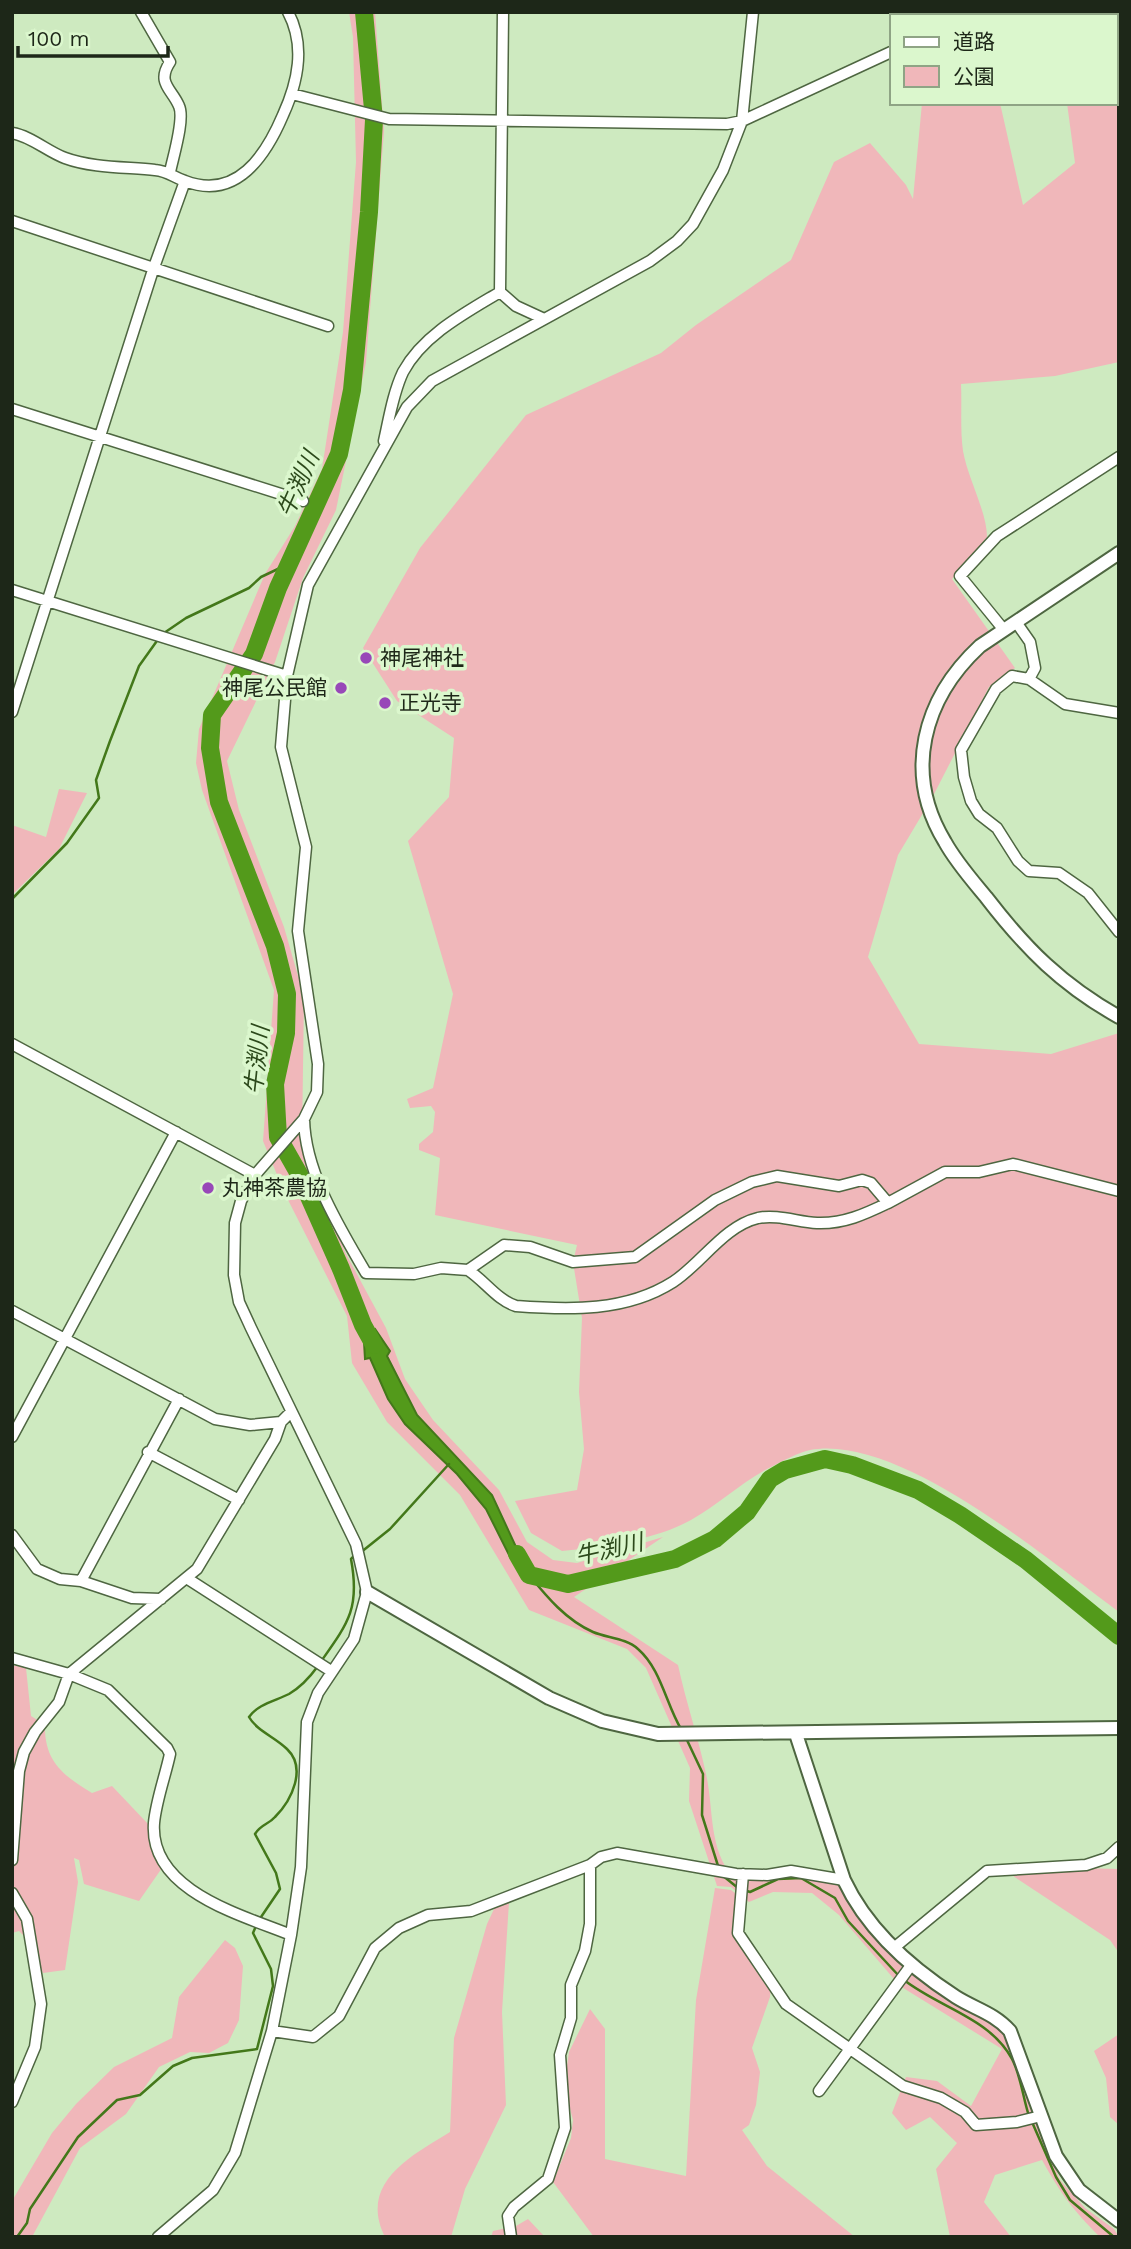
<svg xmlns="http://www.w3.org/2000/svg" width="1131" height="2249" viewBox="0 0 1131 2249" font-family="'Work Sans','Noto Sans JP',sans-serif">
<rect width="100%" height="100%" fill="#ceeac0"/>
<path fill="#f0b7ba" d="M349 12H375L384 131 366 362 336 510 303 578 275 662 227 761 239 810 284 927 304 997 302 1140 345 1252 386 1328 405 1379 433 1420 499 1490 527 1542 553 1560 577 1563 663 1537 574 1597 678 1665C686 1702 698 1737 706 1774 714 1809 708 1848 733 1877L793 1874 838 1884 869 1929 931 1987 999 2025 1008 2033 1043 2139 1060 2180 1085 2208 1114 2229 1119 2237H1100C1072 2209 1061 2194 1042 2160L995 2175 984 2202 1011 2237H950L936 2169 957 2143 930 2117 906 2130 892 2113 906 2077 937 2081 971 2106 1002 2049 900 1986 839 1915 812 1893 773 1892 749 1902 731 1887 717 1886 689 1801 690 1768 646 1668 627 1649 529 1610 460 1495 387 1422 352 1363 347 1316 285 1194 263 1141 274 990 202 790 196 763 199 729 265 574 295 526 322 469 343 332 356 162 353 37Z
M1114 12H1119V362L1055 376 961 384C962 406 960 430 963 451 968 479 987 512 987 537L952 579 1015 668 989 687 932 798 898 855 868 957 919 1044 1051 1054 1119 1033V1612C1049 1561 900 1433 810 1450 798 1453 782 1461 771 1467 743 1481 719 1504 691 1520 655 1540 603 1547 562 1551L531 1533 515 1501 577 1490 584 1449 579 1392 582 1318 573 1262 577 1245 435 1215 440 1158 419 1150V1144L433 1132 435 1112 431 1106 410 1108 407 1099 433 1088 453 994 408 841 449 797 454 738 397 701 363 648 420 548 526 415 661 353 696 325 791 260 834 162 870 143 906 185 913 199 922 103H1000L1023 205 1075 163 1067 103H1115Z
M59 789 87 793 59 849 12 895V825L46 837Z
M12 1665 26 1668 31 1716 45 1725C44 1762 64 1776 92 1793L112 1786 149 1825 153 1850 162 1868 139 1901 84 1884 79 1860 74 1858 78 1882 65 1970 43 1973 29 1941 19 1931 12 1933Z
M1034 1867 1119 1869V1953L1110 1940 1004 1870Z
M715 1888 731 1890 744 1900 742 1931 772 1973 770 1997 752 2048 760 2072 756 2105 749 2125 742 2130 767 2166 855 2237H594L553 2182 571 2138 573 2120 564 2086 569 2052 590 2009 605 2029V2159L686 2176 696 2000Z
M509 1902 502 2012 506 2105 465 2189 451 2237H385C358 2183 411 2156 450 2132L454 2038 487 1924 495 1907Z
M225 1940 235 1948 243 1966 239 2020 228 2043 209 2053 190 2052 159 2067 126 2114 80 2148 32 2237H12V2201L52 2133 76 2104 114 2067 172 2038 179 1997Z
M1119 2034V2125L1110 2117 1106 2078 1094 2051Z
M528 2219 545 2237H491L493 2231 516 2226Z"/>
<path fill="#539a1b" stroke="#43781a" stroke-width="2" d="M363 1325 371 1330 375 1329 390 1351 387 1356 417 1415 492 1495 529 1575 510 1557 486 1509 457 1474 405 1424 388 1399 370 1358 365 1359Z"/>
<g fill="none" stroke-linecap="round" stroke-linejoin="round">
<path stroke="#43781a" stroke-width="2.5" d="M164 633 186 618 249 588 261 577 280 568 287 570
M12 899 67 843 99 798 96 780 110 741 139 666 159 638
M360 1553 390 1529 449 1464
M529 1575C547 1597 566 1620 593 1632 607 1638 626 1638 638 1649 661 1669 666 1704 681 1729
M322 1660C349 1622 360 1607 351 1559L354 1556
M686 1738 703 1774 702 1815 719 1869
M722 1875 738 1888
M744 1890 750 1892 778 1879 801 1878 835 1898 848 1921 899 1976
M259 1920 280 1889 276 1873 255 1834C261 1824 268 1825 275 1817 292 1800 307 1768 287 1749 275 1737 257 1731 249 1717 258 1704 275 1701 289 1694 301 1687 310 1677 318 1666
M904 1980C940 2008 990 2018 1012 2059 1021 2076 1023 2098 1029 2116
M1032 2122 1056 2177 1070 2200 1114 2237
M17 2237 27 2223 30 2209 78 2137 117 2100 140 2095 173 2066 192 2058 257 2049 273 1986 271 1969 253 1933 256 1926"/>
<path stroke="#539a1b" stroke-width="18" d="M364 12 374 120 369 212 352 390 339 454 278 588 254 654 212 715 210 748 219 802 275 946 287 994 286 1033 275 1084 278 1137 299 1174 341 1269 363 1325 374 1345
M517 1554 529 1575 568 1584 675 1559 715 1539 747 1512 770 1479 785 1470 825 1459 852 1465 918 1490 960 1515 1026 1560 1119 1636"/>
<defs>
<path id="minor" d="M141 12 170 62C156 83 172 89 179 106 185 119 173 157 170 172
M951 16 955 12
M292 94 389 119 727 124 742 121 891 52
M12 133C31 136 48 152 65 158 92 168 127 167 155 170 168 171 173 177 185 181 237 201 266 155 283 115 298 82 306 46 288 12
M12 221 328 326
M500 292 503 12
M500 292 516 306 542 318
M12 409 303 501
M384 441C389 419 393 393 403 372 423 335 465 313 500 292
M12 590 287 676
M1016 622 1030 642 1035 668 1029 679
M1004 630 960 576 997 536 1119 457
M12 712 153 270 185 181
M1119 713 1065 704 1029 679 1012 676 996 689 961 750 964 777 971 801 979 814 997 828 1018 861 1029 871 1059 873 1088 893 1119 932
M12 1044 255 1175
M304 1119C305 1173 340 1228 366 1273L414 1274 441 1268 468 1270 504 1245 530 1247 573 1262 635 1257 715 1200 752 1182 777 1176 839 1186 862 1180 871 1183 888 1203 945 1172H979L1013 1164 1119 1191
M468 1270C485 1281 497 1300 516 1306 569 1310 626 1312 673 1282 701 1264 724 1226 758 1218 777 1214 798 1222 817 1223 844 1224 865 1214 888 1203
M12 1311 215 1419 250 1425 281 1422
M12 1437 176 1132
M148 1452 239 1500
M12 1535 37 1569 60 1579 81 1581 132 1598 161 1599
M188 1579 331 1671
M81 1581 179 1399
M12 1658 69 1674 108 1690 167 1748 170 1754C165 1777 156 1801 154 1823 149 1891 242 1915 291 1935
M12 1860 19 1771 24 1752 35 1732 59 1702 69 1674 197 1569 275 1439 281 1422 291 1412
M743 1874 738 1933 786 2004 903 2086 941 2098 965 2112 976 2125 1017 2122 1041 2116
M12 1893 27 1919 41 2004 35 2047 12 2102
M895 1947 987 1871 1086 1865 1107 1858 1119 1847
M272 2031 313 2037 339 2016 375 1948 399 1928 428 1915 471 1911 590 1865 601 1857 617 1853 736 1874 767 1875 791 1871 844 1880
M819 2091 912 1964
M158 2237 213 2190 235 2153 272 2031 291 1935 301 1867 307 1722 318 1693 354 1639 367 1592 356 1544 251 1328 239 1302 234 1275 235 1223 241 1201 255 1175 304 1119 317 1092 318 1064 298 931 306 847 281 747 287 676 308 585 407 407 432 381 650 261 677 241 693 224 723 170 742 121 753 12
M511 2237 508 2216 514 2207 548 2179 565 2128 560 2055 571 2018V1985L585 1951 590 1924V1865"/>
<path id="tertiary" d="M1119 553 980 646C923 699 903 773 945 842 956 862 972 880 986 897 1026 949 1062 985 1119 1017
M367 1592 549 1698 602 1721 658 1734 1119 1728
M796 1734 844 1880C867 1929 911 1968 956 1997 975 2009 994 2013 1010 2031L1056 2156 1079 2190 1119 2221"/>
</defs>
<use href="#minor" stroke="#4e6641" stroke-width="13"/>
<use href="#tertiary" stroke="#4e6641" stroke-width="16"/>
<use href="#minor" stroke="#fff" stroke-width="10"/>
<use href="#tertiary" stroke="#fff" stroke-width="12"/>
</g>
<g fill="#9848b8" stroke="#dbf7cd" stroke-width="2.5">
<circle cx="366" cy="658" r="7"/>
<circle cx="341" cy="688" r="7"/>
<circle cx="385" cy="703" r="7"/>
<circle cx="208" cy="1188" r="7"/>
</g>
<g text-anchor="middle" stroke-width="7" stroke-linejoin="round" paint-order="stroke">
<g font-size="21" fill="#1d2718" stroke="#dbf7cd" text-anchor="start">
<text x="380" y="665">神尾神社</text>
<text x="327" y="695" text-anchor="end">神尾公民館</text>
<text x="399" y="710">正光寺</text>
<text x="222" y="1195">丸神茶農協</text>
</g>
<g font-size="23" font-style="italic" fill="#2c491b" stroke="#dbf7cd">
<text transform="translate(298 484) rotate(-66)" y="8">牛渕川</text>
<text transform="translate(257 1060) rotate(-84)" y="8">牛渕川</text>
<text transform="translate(609 1549) rotate(-13)" y="8">牛渕川</text>
</g>
</g>
<rect width="1131" height="2249" fill="none" stroke="#1d2718" stroke-width="28"/>
<rect x="890" y="14" width="228" height="91" fill="#dbf7cd" stroke="#8fa485" stroke-width="2"/>
<rect x="904" y="37" width="35" height="10" fill="#ffffff" stroke="#8fa485" stroke-width="2"/>
<text x="953" y="49" font-size="21" fill="#1d2718">道路</text>
<rect x="904" y="66" width="35" height="21" fill="#f0b7ba" stroke="#8fa485" stroke-width="2"/>
<text x="953" y="84" font-size="21" fill="#1d2718">公園</text>
<path d="M18 46v10h150v-10" fill="none" stroke="#1d2718" stroke-width="3.5"/>
<text x="28" y="46" font-size="21" fill="#1d2718" stroke="#dbf7cd" stroke-width="5" paint-order="stroke">100 m</text>
</svg>
